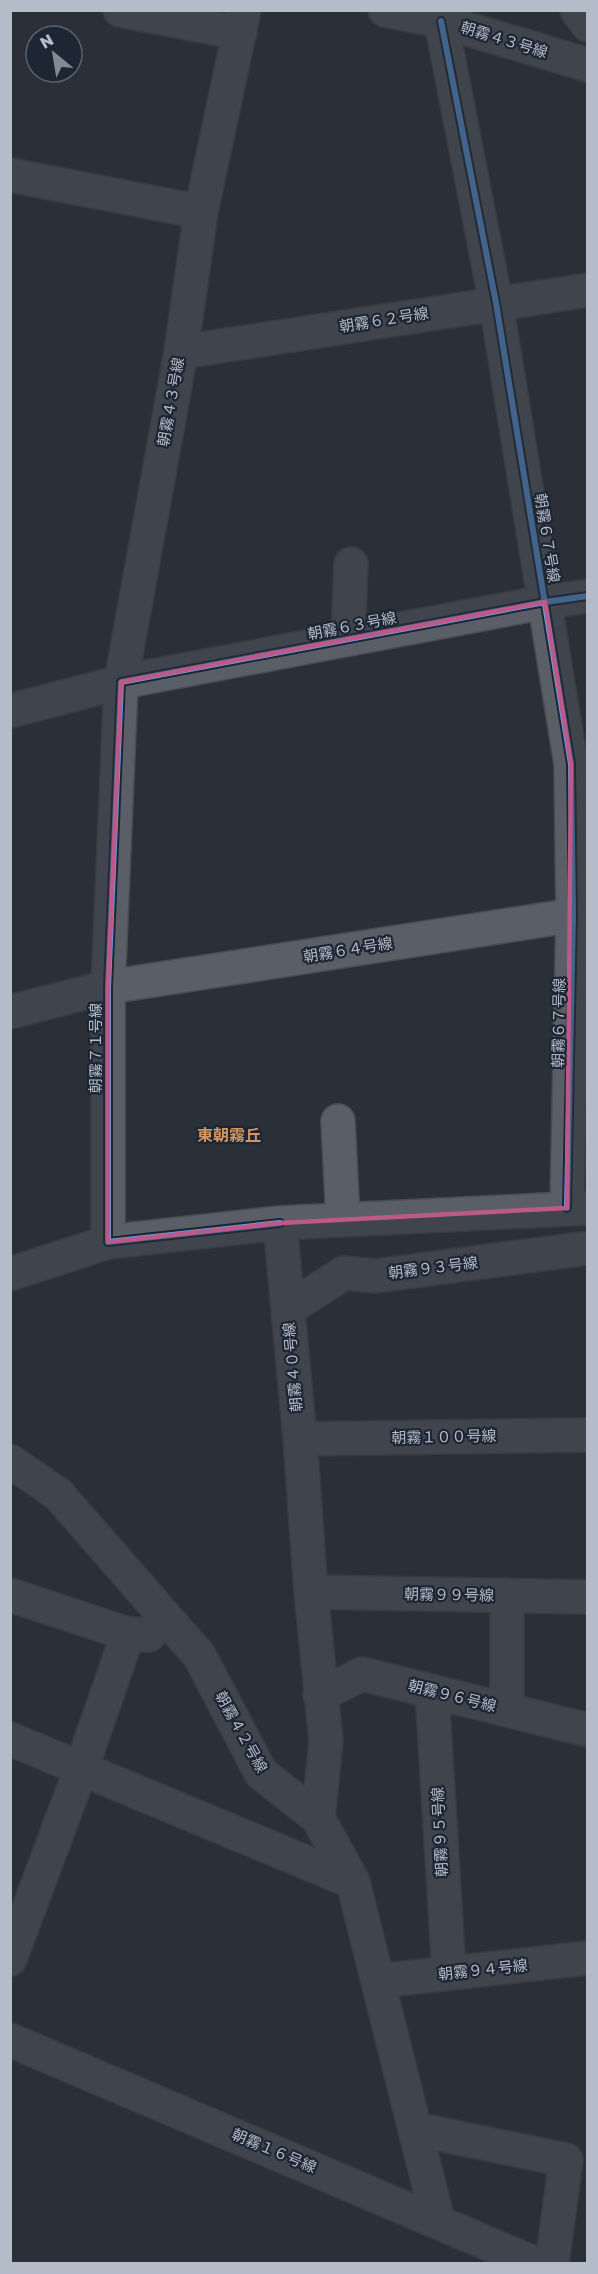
<svg xmlns="http://www.w3.org/2000/svg" width="598" height="2274" viewBox="0 0 598 2274" font-family="'Golos Text','Noto Sans JP',sans-serif">
<rect width="100%" height="100%" fill="#2a3038"/>
<g fill="none" stroke-linecap="round" stroke-linejoin="round">
<defs>
<path id="street" d="M120 10 240 33
M385 10 441 21 588 65
M577 10 588 25
M441 21 496 303 571 764 573 915 567 1208
M10 175 201 212
M181 352 588 290
M348 639 351 564
M10 711 121 682 181 352 201 212 244 10
M10 1012 108 987 588 913
M338 1121 343 1220
M280 1223 108 1242V987L121 682 545 602 588 596
M10 1274 108 1242
M288 1309 344 1273 375 1276 588 1248
M300 1439 588 1435
M10 1461 58 1494 182 1636 199 1655 261 1773 318 1818 353 1882 438 2221
M311 1592 588 1597
M10 1595 128 1634 149 1635
M432 1691 449 1973
M320 1695 362 1674 588 1730
M507 1710V1595
M10 1739 353 1882
M318 1818 326 1741 311 1592 300 1439 280 1223 588 1208
M10 1959 81 1769 128 1634
M378 1981 588 1958
M10 2040 536 2264
M415 2129 566 2160 552 2264"/>
</defs>
<use href="#street" stroke="#484c53" stroke-width="36"/>
<use href="#street" stroke="#5a5e66" stroke-width="33"/>
<defs>
<path id="cycleway" d="M441 21 496 303 571 764 573 915 567 1208
M280 1223 108 1242V987L121 682 545 602 588 596"/>
</defs>
<use href="#cycleway" stroke="#1d2633" stroke-width="10"/>
<use href="#cycleway" stroke="#60a3ed" stroke-width="6"/>
</g>
<path d="M0 0H598V2274H0ZM545 602 571 764 567 1208 280 1223 108 1242V987L121 682Z" fill="#2a3038" fill-opacity=".55" fill-rule="evenodd"/>
<path fill="none" stroke="#bc5a87" stroke-width="4.5" stroke-linejoin="round" d="M545 602 571 764 567 1208 280 1223 108 1242V987L121 682Z"/>
<g text-anchor="middle" stroke-width="4.5" stroke-linejoin="round" paint-order="stroke">
<g font-size="15" fill="#b4bcc9" stroke="#1d2633">
<text transform="translate(504 40) rotate(17)" y="5">朝霧４３号線</text>
<text transform="translate(384 320) rotate(-9)" y="5">朝霧６２号線</text>
<text transform="translate(171 402) rotate(-80)" y="5">朝霧４３号線</text>
<text transform="translate(547 538) rotate(81)" y="5">朝霧６７号線</text>
<text transform="translate(352 626) rotate(-11)" y="5">朝霧６３号線</text>
<text transform="translate(348 950) rotate(-9)" y="5">朝霧６４号線</text>
<text transform="translate(559 1023) rotate(-89)" y="5">朝霧６７号線</text>
<text transform="translate(96 1048) rotate(-90)" y="5">朝霧７１号線</text>
<text transform="translate(433 1268) rotate(-7)" y="5">朝霧９３号線</text>
<text transform="translate(293 1367) rotate(-95)" y="5">朝霧４０号線</text>
<text transform="translate(444 1437) rotate(-1)" y="5">朝霧１００号線</text>
<text transform="translate(449 1595) rotate(1)" y="5">朝霧９９号線</text>
<text transform="translate(452 1696) rotate(14)" y="5">朝霧９６号線</text>
<text transform="translate(241 1732) rotate(61)" y="5">朝霧４２号線</text>
<text transform="translate(440 1832) rotate(-93)" y="5">朝霧９５号線</text>
<text transform="translate(483 1970) rotate(-6)" y="5">朝霧９４号線</text>
<text transform="translate(274 2151) rotate(23)" y="5">朝霧１６号線</text>
</g>
<g font-size="16" font-weight="bold" fill="#d59563" stroke="#1d2633">
<text x="229" y="1141">東朝霧丘</text>
</g>
</g>
<rect width="598" height="2274" fill="none" stroke="#b4bcc9" stroke-width="24"/>
<g transform="translate(54 54) rotate(330)"><circle r="28" fill="#1d2633" stroke="#59626f" stroke-width="1.5"/>
<path d="M0-4.5L10 22L0 15L-10 22Z" fill="#848b96"/>
<text y="-9" font-size="16" font-weight="bold" text-anchor="middle" fill="#b4bcc9">N</text>
</g>
</svg>
